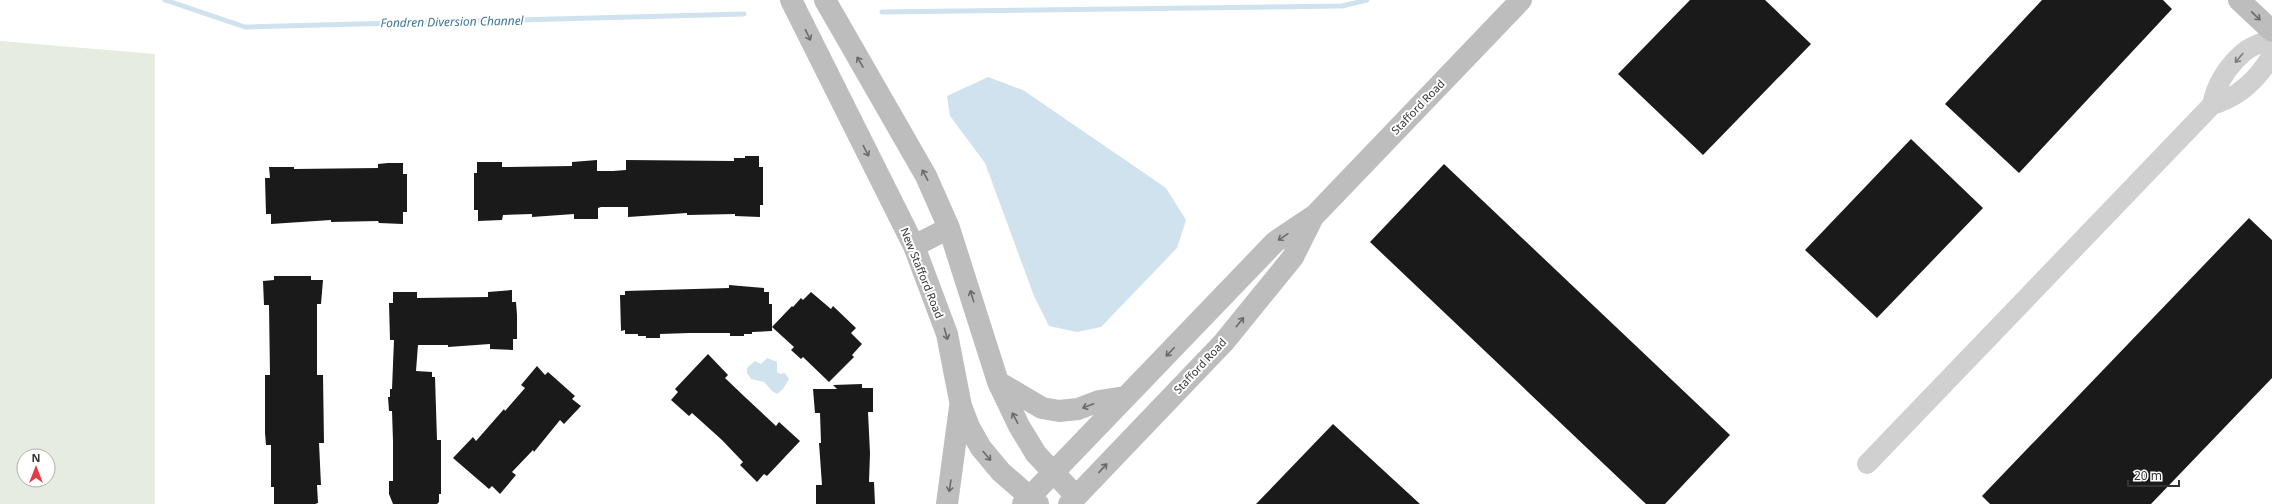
<svg xmlns="http://www.w3.org/2000/svg" width="2272" height="504" viewBox="0 0 2272 504" font-family="'Noto Sans',sans-serif">
<rect width="100%" height="100%" fill="#fff"/>
<path fill="#e6ecdf" fill-rule="evenodd" d="M0 41 155 54V504H0ZM24 456H48V480H24Z"/>
<path fill="#cfe2ee" d="M988 77 1023 90 1166 188 1186 220 1177 248 1101 327 1077 332 1049 326 1034 296 985 163 950 116 947 96Z
M767 358 777 362V372L780 374 785 373 789 379 783 389 777 394 772 391 764 382 751 379 747 373V368L755 361 761 364Z"/>
<g fill="none" stroke-linecap="round" stroke-linejoin="round">
<path stroke="#cfe2ee" stroke-width="5" d="M165 0 245 27 744 14
M882 12 1342 6 1367 0"/>
</g>
<path fill="#1a1a1a" d="M1690 0H1765L1811 44 1703 155 1618 74Z
M2042 0H2163L2172 9 2019 173 1945 104Z
M1911 139 1983 208 1877 318 1805 250Z
M745 156H759V167H763V205H760V217L735 216V214L687 215V213L628 217V207H601L598 208V219H574V214L532 217V214L503 215 502 220 478 221V210H474V173H477V162H502V167L572 166V162L597 160V171H613L626 170V160L734 161V158H745Z
M388 163H403V174H407V212H403V224L379 223 378 221 331 222V220L271 224V214H266L265 178H270L269 167H294V169L378 168V164Z
M1444 164 1730 435 1665 504H1646L1370 242Z
M2249 218 2272 240V378L2151 504H1990L1982 496Z
M274 276H311V280H323L321 304H317V375H323L324 443H319L321 485H317L318 503 315 504H274V487H271V445H266L265 433V375H270L269 305H264L263 281 274 280Z
M729 285 764 288V292H769V304H772V327L792 306 793 307 801 298 803 300 811 292 831 309 833 306 856 328 851 333 862 344 852 355 854 357 829 382 803 357 801 359 791 350 794 347 772 327V331L752 332V334H744V336H730V333H690L660 334V338H646V336H638V334H625V330L621 331 620 295H625V291L729 288Z
M512 290V302H516L517 315V339H513V350L490 349V344L448 347V345H418L416 371 432 372V377H435L437 440H441V494H439V502L437 504H393L389 494V481H393V441L392 411H389L388 397H390V389H392L394 340H390L389 303H393V292H417V298L488 297V292Z
M708 354 728 375 725 378 746 398 776 426 779 422 800 441 767 476 764 474 757 482 740 465 743 462 722 440 692 413 689 416 671 400 678 392 675 389Z
M537 366 545 375 548 372 575 396 572 399 581 406 564 424 560 420 534 452 533 450 512 472 516 475 500 494 492 486 489 489 453 458 473 437 476 441 504 409 505 411 525 388 521 385Z
M862 384V388H873V412H868L870 453 869 482H874L875 504H816V485H822L819 443H821L820 413H815L813 389H837L833 385Z
M1333 424 1420 504H1256Z"/>
<g fill="none" stroke-linecap="round" stroke-linejoin="round">
<path stroke="#d0d0d0" stroke-width="20" d="M2212 105C2216 84 2228 66 2244 52 2251 46 2263 42 2272 39
M1867 464 2212 105C2240 97 2258 79 2272 55"/>
<path stroke="#bdbdbd" stroke-width="22" d="M791 0 914 246 947 334 961 406 969 427 981 448 1001 472 1038 504
M825 0 926 176 949 228 998 382 1019 426 1036 454 1076 496
M2239 0 2272 31
M914 246 949 228
M998 382 1042 408 1059 411 1078 409 1099 401 1125 397
M947 504 960 407
M1023 504 1275 242 1315 215 1521 0
M1069 504 1224 342 1293 257 1313 217"/>
</g>
<defs><path id="oneway-shaft" d="M-6 0H5M1.5-3L5.5 0L1.5 3" fill="none" stroke-width="1.6" stroke-linecap="round" stroke-linejoin="round"/></defs>
<g stroke="#6a6a6a">
<use href="#oneway-shaft" transform="translate(2256 16) rotate(44)"/>
<use href="#oneway-shaft" transform="translate(808 35) rotate(64)"/>
<use href="#oneway-shaft" transform="translate(860 62) rotate(-120)"/>
<use href="#oneway-shaft" transform="translate(866 151) rotate(63)"/>
<use href="#oneway-shaft" transform="translate(925 175) rotate(-118)"/>
<use href="#oneway-shaft" transform="translate(1283 237) rotate(146)"/>
<use href="#oneway-shaft" transform="translate(972 296) rotate(-107)"/>
<use href="#oneway-shaft" transform="translate(1240 322) rotate(-51)"/>
<use href="#oneway-shaft" transform="translate(946 334) rotate(74)"/>
<use href="#oneway-shaft" transform="translate(1170 352) rotate(134)"/>
<use href="#oneway-shaft" transform="translate(1088 406) rotate(159)"/>
<use href="#oneway-shaft" transform="translate(1015 418) rotate(-118)"/>
<use href="#oneway-shaft" transform="translate(987 456) rotate(50)"/>
<use href="#oneway-shaft" transform="translate(1103 468) rotate(-47)"/>
<use href="#oneway-shaft" transform="translate(950 486) rotate(99)"/>
</g>
<use stroke="#7a7a7a" href="#oneway-shaft" transform="translate(2239 58) rotate(130)"/>
<g text-anchor="middle" stroke-width="4" stroke-linejoin="round" paint-order="stroke">
<g font-size="11" fill="#333" stroke="#fff">
<text transform="translate(1418 107) rotate(-46)" y="4">Stafford Road</text>
<text transform="translate(922 273) rotate(68)" y="4">New Stafford Road</text>
<text transform="translate(1200 366) rotate(-47)" y="4">Stafford Road</text>
</g>
<g font-size="12" font-style="italic" fill="#3f7597" stroke="#fff">
<text transform="translate(452 22) rotate(-1)" y="4">Fondren Diversion Channel</text>
</g>
</g>
<g transform="translate(36 468)"><circle r="19" fill="#ffffff" stroke="#adadad"/>
<path d="M0-3L7 15L0 10L-7 15Z" fill="#e63946"/>
<text y="-6" font-size="11" font-weight="bold" text-anchor="middle" fill="#333333">N</text>
</g>
<path d="M2128 480v6h51v-6" fill="none" stroke="#333333" stroke-width="2"/>
<text x="2134" y="480" font-size="12" fill="#333333" stroke="#ffffff" stroke-width="3" paint-order="stroke">20 m</text>
</svg>
